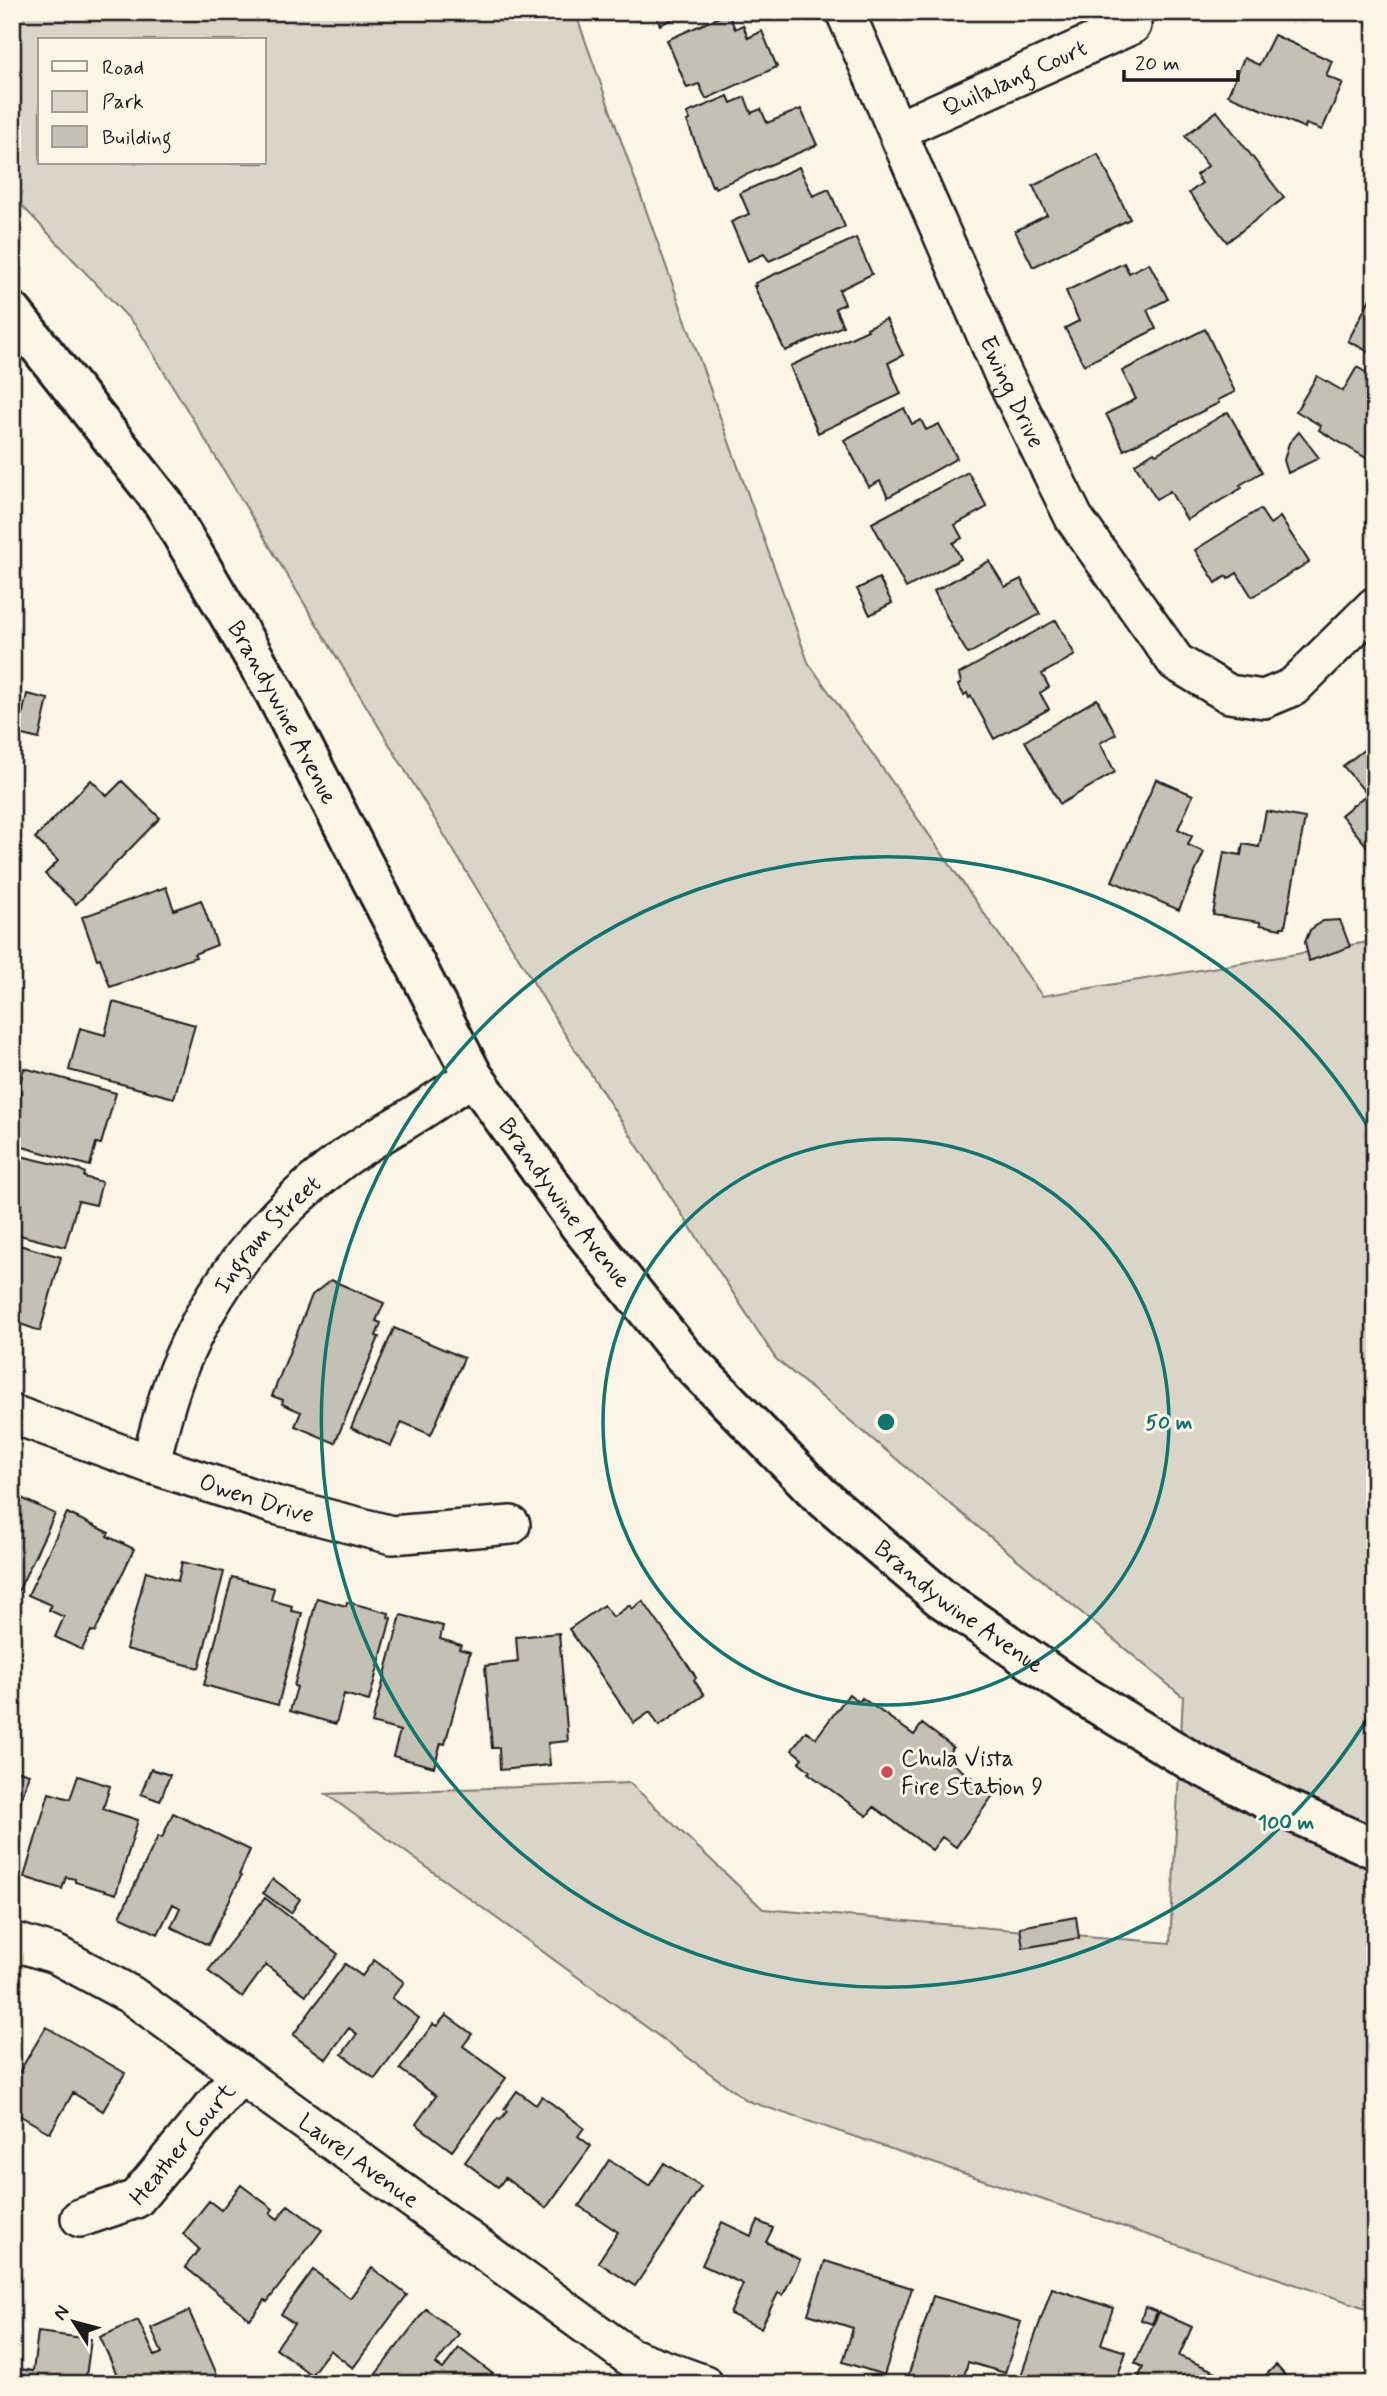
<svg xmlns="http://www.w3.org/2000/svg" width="1387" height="2396" viewBox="0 0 1387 2396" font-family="Mynerve,sans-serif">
<rect width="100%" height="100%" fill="#fcf5e5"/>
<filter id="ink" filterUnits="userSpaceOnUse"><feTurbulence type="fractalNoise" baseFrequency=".0143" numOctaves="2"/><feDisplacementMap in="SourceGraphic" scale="14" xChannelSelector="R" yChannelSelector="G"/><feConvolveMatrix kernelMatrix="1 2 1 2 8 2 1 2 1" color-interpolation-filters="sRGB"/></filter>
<g filter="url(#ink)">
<path fill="#dbd5c8" stroke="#7c7872" stroke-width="2" fill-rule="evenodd" d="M12 12H575L808 662 1042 996 1375 941V2311L748 2101 326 1794 630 1783 763 1909 1170 1943 1183 1697 776 1359 561 1028 137 327 12 195ZM40 40H264V163H40Z"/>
<path fill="#c4c0b3" stroke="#1c1c1c" stroke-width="2" d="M654 12H687L660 25Z
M728 13 735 29 743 25 748 38 762 31 777 67 706 99 699 84 687 88 667 40Z
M1274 35 1332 61 1326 76 1343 83 1322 130 1306 124 1305 128 1228 95 1244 58 1259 65Z
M728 96 731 103 745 97 751 113 761 109 767 123 801 109 817 145 715 188 714 185 712 186 687 121 690 120 687 113Z
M1217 111 1284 198 1227 242 1189 193 1202 183 1196 175 1208 166 1185 136Z
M1098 154 1130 219 1033 267 1015 231 1047 215 1033 186Z
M799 167 813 196 829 189 845 227 769 261 764 254 748 261 731 222 749 214 740 193Z
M856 238 872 274 839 290 845 304 835 308 843 326 785 351 754 286H756L755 283Z
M1124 263 1129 273 1149 263 1168 299 1147 310 1156 329 1084 365 1065 328 1079 321 1066 291Z
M1375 289V355L1348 341Z
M886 319 903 355 888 363 901 394 818 433 790 366 868 330 867 328Z
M1205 329 1235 392 1218 400 1219 403 1124 450 1106 414 1136 399 1122 371Z
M1357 367 1375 378 1373 462 1319 430 1321 426 1296 411 1317 376 1343 391Z
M904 408 912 424 921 420 926 430 939 424 957 458 888 497 880 481 869 487 844 440Z
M1228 412 1262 472 1240 485 1242 488 1187 520 1170 491 1156 499 1135 464 1154 452 1156 454Z
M1299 432 1319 458 1288 473 1284 460 1289 443Z
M968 472 987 507 955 525 962 538 953 543 961 559 906 588 872 523Z
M1260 509 1270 524 1280 517 1309 562 1252 597 1237 573 1228 579 1226 576 1216 583 1195 550Z
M989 561 1005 587 1021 579 1040 614 968 654 954 631 934 591Z
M879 578 892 603 870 615 857 589Z
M1056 620 1075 655 1042 674 1049 687 1040 693 1049 709 994 739 971 696 969 698 967 693 964 695 958 685 961 683 959 674Z
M27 694 48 699 39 739 18 734Z
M1097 699 1116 734 1100 743 1115 772 1060 804 1025 741Z
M1374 742 1375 743V856L1341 815 1367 794 1343 766Z
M1156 779 1193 795 1178 829 1192 836 1188 845 1204 852 1179 910 1112 881Z
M91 780 107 796 122 781 160 818 76 904 45 874 58 861 35 838Z
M1266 811 1305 818 1285 927H1281V929L1260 925V922L1213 915 1224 852 1241 855 1243 844 1259 847Z
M166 887 174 910 201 900 217 945 194 954 196 957 110 987 100 958 97 959 82 917Z
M1340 920 1350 947 1309 961 1305 942 1310 930 1323 921Z
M113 1002 195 1025 174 1098 69 1070 80 1028 105 1035Z
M24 1068 116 1093 101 1144 96 1143 90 1166 12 1144V1108L15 1097 19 1098 21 1093 18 1092Z
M12 1154 80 1170 85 1173 84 1177 102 1182 96 1205 78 1201 65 1247 12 1233Z
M12 1243 61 1257 40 1331 12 1321Z
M331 1280 384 1303 376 1321 381 1323 376 1336 379 1337 335 1443 295 1426 301 1412 282 1404 283 1400 272 1396 312 1295Z
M394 1328 464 1358 431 1435 402 1422 391 1446 351 1428Z
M15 1495 55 1514 12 1604V1502Z
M67 1513 109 1533 107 1536 134 1549 95 1632 91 1631 82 1650 55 1637 64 1617 49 1610 51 1605 28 1595Z
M182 1562 224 1572 199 1668 126 1649 146 1571 178 1581Z
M232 1577 274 1588 271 1600 292 1606 291 1611 302 1613 278 1705 204 1685Z
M317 1598 346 1606 347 1602 389 1613 388 1617 391 1618 369 1701 344 1694 336 1724 290 1711 297 1687 294 1686Z
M643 1601 694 1674 696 1678 694 1680 704 1695 659 1726 650 1712 634 1723 569 1629 604 1605 613 1617 630 1605 632 1609Z
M401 1615 443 1626 440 1639 461 1645 459 1649 470 1652 445 1744 441 1743 434 1767 393 1756 400 1731 372 1723Z
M559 1633 568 1741 548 1743 550 1765 500 1770 499 1748H492L485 1666 518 1662 516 1637Z
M849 1694 859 1702 862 1698 914 1735 922 1724 953 1747 945 1758 994 1794 956 1847 942 1837 932 1850 874 1807 867 1816 808 1773 810 1771 799 1762 802 1758 792 1750 806 1731 816 1738Z
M12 1769 29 1774 12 1828Z
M151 1769 170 1775 160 1801 141 1794Z
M78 1776 110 1786 103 1809 138 1820 116 1894 75 1882V1879L66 1877 62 1889 24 1877 49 1793 70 1799Z
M173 1813 250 1850 239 1875 241 1876 208 1945 171 1927 180 1908 173 1904 158 1934 120 1916 158 1836 162 1838Z
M273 1879 300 1899 291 1913 263 1893Z
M265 1898 338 1954 306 1995 266 1965 242 1997 208 1971Z
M1076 1917 1079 1938 1023 1948 1020 1927Z
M374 1960 404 1982 392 1998 419 2018 375 2079 342 2054 357 2034 349 2028 326 2059 293 2035 345 1964 362 1976Z
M446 2015 472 2034 463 2046 506 2078 452 2151 416 2124 436 2096 400 2069 433 2024 437 2026Z
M46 2027 125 2073 103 2111 73 2093 50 2133 12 2111V2084Z
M517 2091 536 2105 542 2096 584 2128 578 2136 591 2146 546 2208 505 2178 498 2187 465 2162 498 2118 500 2120 507 2111 504 2109Z
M609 2160 649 2186 664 2163 701 2187 635 2286 598 2262 618 2232 579 2206Z
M241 2185 273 2209 270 2213 278 2219 288 2205 322 2230 267 2302 265 2300 250 2319 185 2267 199 2249 183 2234 209 2201 221 2210Z
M758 2221 773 2228 766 2242 800 2260 783 2295 778 2293 761 2328 730 2314 743 2284 702 2265 722 2222 751 2236Z
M825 2261 912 2288 884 2375 843 2362 853 2328 808 2314Z
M372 2268 407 2295 353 2368 330 2350 311 2375 276 2348 294 2324 281 2314 313 2270 350 2298Z
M1052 2288 1113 2308 1101 2344 1126 2352 1115 2384H1018Z
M933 2296 1021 2322 1005 2373 968 2362 962 2384 906 2383Z
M1145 2307 1157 2312 1152 2324 1141 2320Z
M426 2309 459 2334 436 2364 443 2369 459 2348 493 2374 486 2384H378L372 2379Z
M189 2311 220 2381 215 2384H121L100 2337 138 2320 155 2356 162 2353 151 2328Z
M1159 2312 1192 2327 1179 2356 1237 2381V2384H1136L1143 2367 1135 2363Z
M38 2332 91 2339 85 2384H12V2368L33 2371Z
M1276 2365 1288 2379 1283 2384H1263L1260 2381Z"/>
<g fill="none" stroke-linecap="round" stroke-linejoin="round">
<defs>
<g id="minor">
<path id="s1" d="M845 12 1003 374 1074 518 1176 662 1229 694 1264 699 1293 687 1375 606"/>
<path id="s2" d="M898 130 1132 25"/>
<path id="s3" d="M12 1414 150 1464 275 1505 392 1535 511 1525"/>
<path id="s4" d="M150 1464C159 1432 166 1398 179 1367 212 1287 266 1218 334 1166 356 1148 381 1135 406 1120 429 1106 451 1091 473 1076"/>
<path id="s5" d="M12 1941 55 1954 131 1995 630 2357 704 2384"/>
<path id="s6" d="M80 2218 136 2199 240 2074"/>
</g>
<g id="tertiary">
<path id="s7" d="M12 312 164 504 274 691 473 1076 580 1226 682 1354 820 1495 941 1598 1071 1688 1191 1761 1281 1807 1375 1849"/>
</g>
</defs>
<use href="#minor" stroke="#1c1c1c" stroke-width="42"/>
<use href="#tertiary" stroke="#1c1c1c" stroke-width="44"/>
<use href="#minor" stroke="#fcf5e5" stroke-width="37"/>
<use href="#tertiary" stroke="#fcf5e5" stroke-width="38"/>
</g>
</g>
<g fill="none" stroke="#0f766e" stroke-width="3.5">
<circle cx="886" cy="1422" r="283"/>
<path d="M1373 1709A565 565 0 1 1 1373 1135"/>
</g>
<circle fill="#d1495b" stroke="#fcf5e5" stroke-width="2.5" cx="887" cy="1772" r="7"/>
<g text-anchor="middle" stroke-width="6" stroke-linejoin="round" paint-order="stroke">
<g font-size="24" fill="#1c1c1c" stroke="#fcf5e5">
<text dy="8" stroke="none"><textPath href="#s2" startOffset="128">Quilalang Court</textPath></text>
<text dy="8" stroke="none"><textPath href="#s1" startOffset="415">Ewing Drive</textPath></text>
<text dy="8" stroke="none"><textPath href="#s7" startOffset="485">Brandywine Avenue</textPath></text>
<text dy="8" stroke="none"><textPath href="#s7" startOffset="1052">Brandywine Avenue</textPath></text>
<text dy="8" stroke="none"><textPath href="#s4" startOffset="262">Ingram Street</textPath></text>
<text dy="8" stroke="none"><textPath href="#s3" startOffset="259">Owen Drive</textPath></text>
<text dy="8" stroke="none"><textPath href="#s7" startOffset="1619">Brandywine Avenue</textPath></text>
<text dy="8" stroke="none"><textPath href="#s6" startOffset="131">Heather Court</textPath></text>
<text dy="8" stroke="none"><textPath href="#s5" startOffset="413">Laurel Avenue</textPath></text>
</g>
<g font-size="24" fill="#1c1c1c" stroke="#fcf5e5" text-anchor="start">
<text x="901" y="1766">Chula Vista<tspan x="901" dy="28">Fire Station 9</tspan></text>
</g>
</g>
<circle cx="886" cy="1422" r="10" fill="#0f766e" stroke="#fcf5e5" stroke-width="3.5"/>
<g font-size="21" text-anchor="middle" font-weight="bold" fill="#0f766e" stroke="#fcf5e5" stroke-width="6" stroke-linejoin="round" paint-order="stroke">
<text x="1169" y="1429">50 m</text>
<text x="1286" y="1829">100 m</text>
</g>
<rect width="1387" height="2396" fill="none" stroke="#fcf5e5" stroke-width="42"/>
<rect x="21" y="21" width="1345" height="2354" fill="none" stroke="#1c1c1c" stroke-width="2.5" filter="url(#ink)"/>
<rect x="38" y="38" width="228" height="126" fill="#fcf5e5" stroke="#a29e95" stroke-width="2"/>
<rect x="52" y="61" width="35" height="10" fill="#fcf5e5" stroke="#a29e95" stroke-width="2"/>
<text x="102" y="74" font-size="21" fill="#1c1c1c">Road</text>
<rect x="52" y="91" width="35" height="21" fill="#dbd5c8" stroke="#a29e95" stroke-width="2"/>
<text x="102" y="108" font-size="21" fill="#1c1c1c">Park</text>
<rect x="52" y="126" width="35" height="21" fill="#c4c0b3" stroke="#a29e95" stroke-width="2"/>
<text x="102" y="144" font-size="21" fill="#1c1c1c">Building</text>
<g transform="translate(74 2322) rotate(306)" stroke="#fcf5e5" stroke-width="5" paint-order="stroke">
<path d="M0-5L12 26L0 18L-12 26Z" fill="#1c1c1c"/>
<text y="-10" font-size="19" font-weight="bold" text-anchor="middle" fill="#1c1c1c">N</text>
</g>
<path d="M1124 70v10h114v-10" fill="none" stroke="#1c1c1c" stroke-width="3.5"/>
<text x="1135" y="70" font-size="21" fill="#1c1c1c" stroke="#fcf5e5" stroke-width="5" paint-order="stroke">20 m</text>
</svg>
